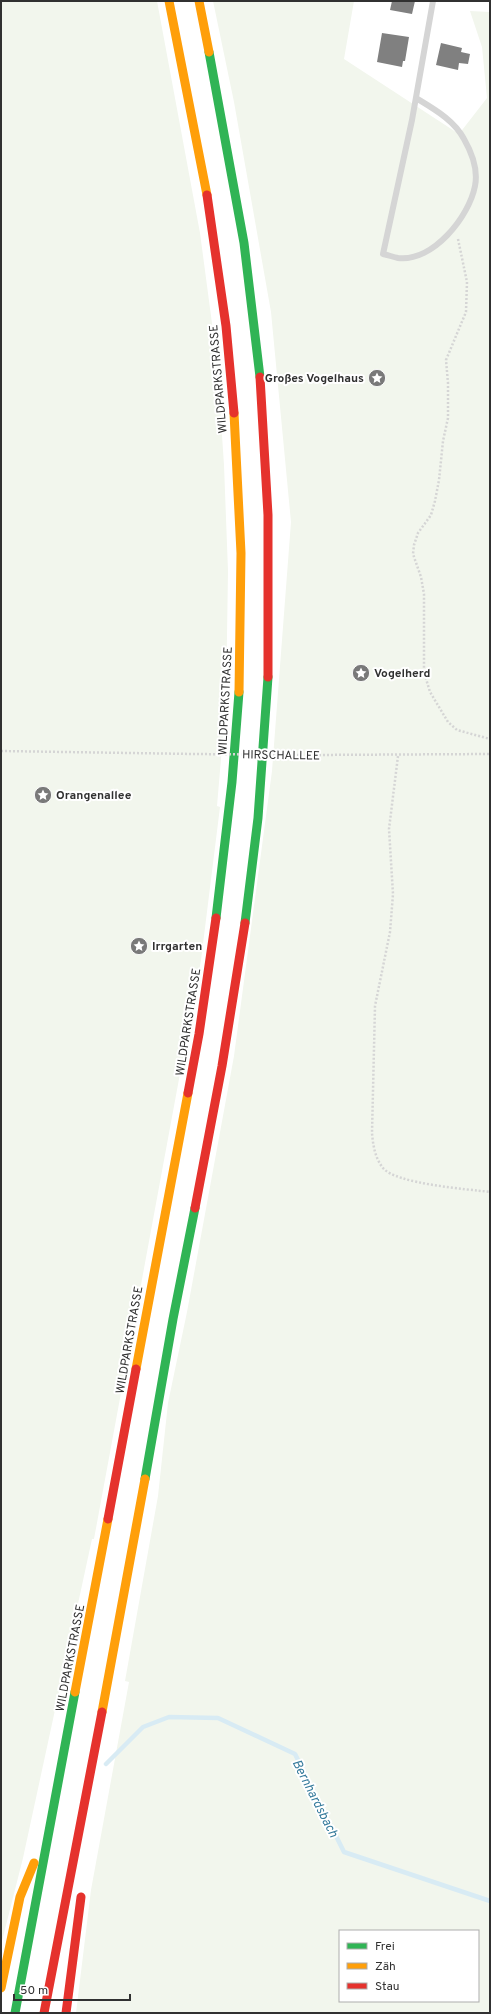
<svg xmlns="http://www.w3.org/2000/svg" width="491" height="2014" viewBox="0 0 491 2014" font-family="Overpass,sans-serif">
<rect width="100%" height="100%" fill="#fff"/>
<path fill="#f2f6ed" fill-rule="evenodd" d="M1 1H157L200 233 217 361 224 465 228 571 226 700 217 806 220 807 201 960 94 1539H92L23 1858 1 1945Z
M213 1H354L344 59 459 134 487 98 482 47 470 11 490 12V2013H76L91 1890 129 1682 125 1681 158 1496 168 1403 187 1312 234 1056 272 771 291 522 271 312 234 102ZM340 1931H478V2001H340Z"/>
<g fill="none" stroke-linecap="round" stroke-linejoin="round">
<path stroke="#d8ebf4" stroke-width="4.5" d="M106 1764 143 1727 169 1717 218 1718 295 1754 344 1852 490 1901"/>
</g>
<path fill="#808080" d="M392 1H415L412 14 390 10Z
M382 33 409 37 405 61H403L402 67 377 62Z
M441 43 462 48 461 52 470 54 468 64 459 63 458 70 436 65Z"/>
<g fill="none" stroke-linecap="round" stroke-linejoin="round">
<path stroke="#d5d5d5" stroke-width="2.5" stroke-dasharray="2 2" stroke-linecap="butt" d="M458 239 467 282 466 312 446 360 448 383V418L443 441 439 480 435 501 431 515 418 533 414 545 413 554 421 577 424 594V672L430 692 448 722 457 730 490 739
M1 751 193 754
M311 755 490 754
M398 756 389 829 393 894 390 932 375 1006 372 1133C373 1145 375 1158 383 1168 396 1184 467 1189 490 1192"/>
<path stroke="#d5d5d5" stroke-width="6" d="M416 98C434 109 454 120 464 139 472 153 478 171 475 186 469 217 433 262 398 258 393 257 388 255 383 254L412 120 433 1"/>
<path stroke="#30b455" stroke-width="9" d="M209 52 244 243 260 377
M216 918 232 782 239 692
M245 923 258 818 268 677
M145 1479 173 1319 195 1208
M15 2013 75 1692"/>
<path stroke="#ff9f0a" stroke-width="9" d="M169 1 207 195
M199 1 209 52
M234 413 241 553 239 692
M136 1369 188 1093
M75 1692 108 1519
M102 1712 145 1479
M1 1988 20 1897 34 1863"/>
<path stroke="#e5322d" stroke-width="9" d="M207 195 226 326 234 413
M260 377 268 515V677
M188 1093 199 1034 216 918
M195 1208 222 1066 245 923
M108 1519 136 1369
M44 2013 102 1712
M66 2013 81 1897"/>
<path stroke="#d5d5d5" stroke-width="2.5" stroke-dasharray="2 2" stroke-linecap="butt" d="M193 754 311 755"/>
</g>
<defs>
<symbol id="sight-disc" viewBox="-11 -11 22 22"><circle r="9.5" fill="#797979" stroke="#fff"/><path d="M0-6L1.8-2.2L6-1.7L2.9 1.2L3.7 5.4L0 3.3L-3.7 5.4L-2.9 1.2L-6-1.7L-1.8-2.2Z" fill="#fff"/></symbol>
</defs>
<g fill-rule="evenodd">
<use href="#sight-disc" x="367" y="368" width="20" height="20"/>
<use href="#sight-disc" x="351" y="663" width="20" height="20"/>
<use href="#sight-disc" x="33" y="785" width="20" height="20"/>
<use href="#sight-disc" x="129" y="936" width="20" height="20"/>
</g>
<g text-anchor="middle" stroke-width="4" stroke-linejoin="round" paint-order="stroke">
<g font-size="12" font-weight="bold" fill="#313131" stroke="#fff" text-anchor="start">
<text x="364" y="382" text-anchor="end">Großes Vogelhaus</text>
<text x="374" y="677">Vogelherd</text>
<text x="56" y="799">Orangenallee</text>
<text x="152" y="950">Irrgarten</text>
</g>
<g font-size="12" fill="#313131" stroke="#fff">
<text transform="translate(218 379) rotate(-95)" y="4">WILDPARKSTRASSE</text>
<text transform="translate(225 701) rotate(-87)" y="4">WILDPARKSTRASSE</text>
<text transform="translate(281 755) rotate(1)" y="4">HIRSCHALLEE</text>
<text transform="translate(188 1022) rotate(-81)" y="4">WILDPARKSTRASSE</text>
<text transform="translate(129 1340) rotate(-80)" y="4">WILDPARKSTRASSE</text>
<text transform="translate(70 1658) rotate(-79)" y="4">WILDPARKSTRASSE</text>
</g>
<g font-size="13" font-style="italic" fill="#367b9c" stroke="#fff">
<text transform="translate(316 1798) rotate(63)" y="5">Bernhardsbach</text>
</g>
</g>
<rect width="491" height="2014" fill="none" stroke="#313131" stroke-width="4"/>
<rect x="339" y="1930" width="140" height="72" fill="#ffffff" stroke="#adadad"/>
<rect x="347" y="1943" width="20" height="6" fill="#30b455" stroke="#adadad"/>
<text x="375" y="1950" font-size="12" fill="#313131">Frei</text>
<rect x="347" y="1963" width="20" height="6" fill="#ff9f0a" stroke="#adadad"/>
<text x="375" y="1970" font-size="12" fill="#313131">Zäh</text>
<rect x="347" y="1983" width="20" height="6" fill="#e5322d" stroke="#adadad"/>
<text x="375" y="1990" font-size="12" fill="#313131">Stau</text>
<path d="M14 1994v6h116v-6" fill="none" stroke="#313131" stroke-width="2"/>
<text x="20" y="1994" font-size="12" fill="#313131" stroke="#ffffff" stroke-width="3" paint-order="stroke">50 m</text>
</svg>
